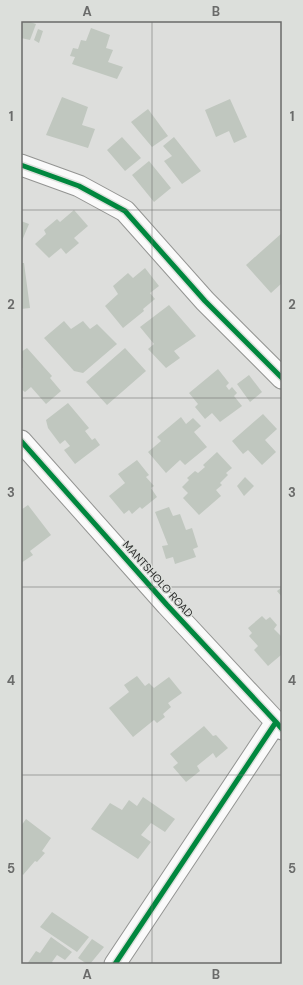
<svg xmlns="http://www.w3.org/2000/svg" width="303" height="985" viewBox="0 0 303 985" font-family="'DM Sans',sans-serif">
<rect width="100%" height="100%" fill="#dddedc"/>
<path fill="#c0c7bf" d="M21 21H27L36 24 30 40 21 38Z
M91 28 110 35 106 48 113 50 108 62 123 67 117 79 72 64 75 57 70 56 73 48 78 49 81 40 86 41Z
M38 29 43 31 39 43 34 40Z
M62 97 88 107 82 125 95 129 88 148 46 135Z
M230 99 247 137 234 143 229 131 216 137 205 110Z
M148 109 168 136 152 147 131 122Z
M122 137 141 158 125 171 107 150Z
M174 137 201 171 182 184 164 161 172 156 163 146Z
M149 161 171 188 154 202 132 175Z
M74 210 88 226 74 238 79 243 66 254 61 248 49 258 35 244 46 234 44 230 57 219 60 222Z
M21 221 29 224 21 243Z
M282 233V283L271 293 246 265Z
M21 263H24L30 308 21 309Z
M145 268 159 286 150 293 155 299 143 309 144 311 123 328 105 306 118 294 113 286 128 273 133 278Z
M169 305 196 336 174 351 180 358 166 368 148 349 154 344 140 327Z
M64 321 71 329 83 321 90 329 97 324 117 344 83 373 74 371 44 338Z
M27 348 52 376 50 378 61 391 46 404 31 387 25 392 21 389V371L23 369 21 367V352Z
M125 348 146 371 107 405 86 382Z
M218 369 229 383 226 386 229 390 232 387 237 393 234 396 242 406 220 422 212 413 205 419 195 407 198 404 189 393Z
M249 375 262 392 250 402 237 384Z
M68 403 89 428 85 431 92 440 95 438 100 445 75 464 64 450 70 446 65 440 60 444 48 428 46 420Z
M263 414 277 429 265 440 276 452 262 465 248 450 243 454 232 441Z
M181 417 186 424 193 418 201 426 194 432 207 447 185 465 180 460 166 473 148 452 161 441 157 437Z
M217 452 232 468 226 473 228 475 220 483 222 485 216 490 221 496 199 515 183 498 188 493 182 487 189 480 187 478 195 471 198 473 205 467 203 465Z
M137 460 149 475 146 477 154 486 151 488 157 497 142 509 140 507 132 514 129 510 124 514 109 496 125 483 118 474Z
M245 477 254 486 244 496 237 486Z
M28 505 51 535 30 551 33 555 21 563V510Z
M169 507 173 516 180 514 186 530 192 528 198 547 193 549 196 557 175 564 173 557 166 559 162 546 168 545 155 512Z
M282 587V597L277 591Z
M262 616 266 620 270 617 277 625 274 629 282 637V656L281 655 268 666 254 650 258 646 249 636 252 633 248 628Z
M137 676 145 686 149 683 154 688 169 677 182 693 168 703 171 707 163 714 165 717 157 723 154 720 133 737 109 708 129 692 124 685Z
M204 726 213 736 216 735 228 748 216 758 213 753 197 766 200 771 186 782 173 767 178 763 170 754Z
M143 797 175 819 165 832 151 823 141 835 151 842 138 859 91 829 110 803 122 810 129 800 137 806Z
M26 819 51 838 42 851 45 853 37 862 35 861 23 875 21 873V826Z
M52 912 89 937 77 952 40 927Z
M51 937 72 952 65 960 57 955 52 962 54 964H27L36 951 40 953Z
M92 939 104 947 90 964H87L78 958Z"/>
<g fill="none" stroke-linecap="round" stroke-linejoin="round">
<defs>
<path id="minor" d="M21 165 79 186 125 211 205 301 282 378
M21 441 167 605 276 722 282 729
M115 964 276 722"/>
</defs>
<use href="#minor" stroke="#939492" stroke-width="23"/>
<use href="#minor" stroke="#fafafa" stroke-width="21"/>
<defs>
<path id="cycleway" d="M21 165 79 186 125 211 205 301 282 378
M21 441 167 605 276 722 282 729
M115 964 276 722"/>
</defs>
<use href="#cycleway" stroke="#dcdfdb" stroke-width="8"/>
<use href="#cycleway" stroke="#00873e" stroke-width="5"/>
</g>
<path fill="none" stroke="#6a6b6a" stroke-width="1" stroke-opacity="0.55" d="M152 21V964M21 210H282M21 398H282M21 587H282M21 775H282"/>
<g text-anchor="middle" stroke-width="3" stroke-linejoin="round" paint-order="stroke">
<g font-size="11" fill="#2c2d2c" stroke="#dcdfdb">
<text transform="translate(158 579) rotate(48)" y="4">MANTSHOLO ROAD</text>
</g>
</g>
<rect width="303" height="985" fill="none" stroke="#dcdfdb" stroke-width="44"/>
<rect x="22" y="22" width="259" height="941" fill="none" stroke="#6a6b6a" stroke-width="1.5"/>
<g font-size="13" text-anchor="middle" font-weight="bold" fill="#6a6b6a">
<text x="87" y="16">A</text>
<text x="216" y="16">B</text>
<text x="11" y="121">1</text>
<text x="292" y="121">1</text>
<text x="11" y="309">2</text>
<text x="292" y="309">2</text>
<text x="11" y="497">3</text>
<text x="292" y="497">3</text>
<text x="11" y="685">4</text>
<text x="292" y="685">4</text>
<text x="11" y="873">5</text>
<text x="292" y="873">5</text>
<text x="87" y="979">A</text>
<text x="216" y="979">B</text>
</g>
</svg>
